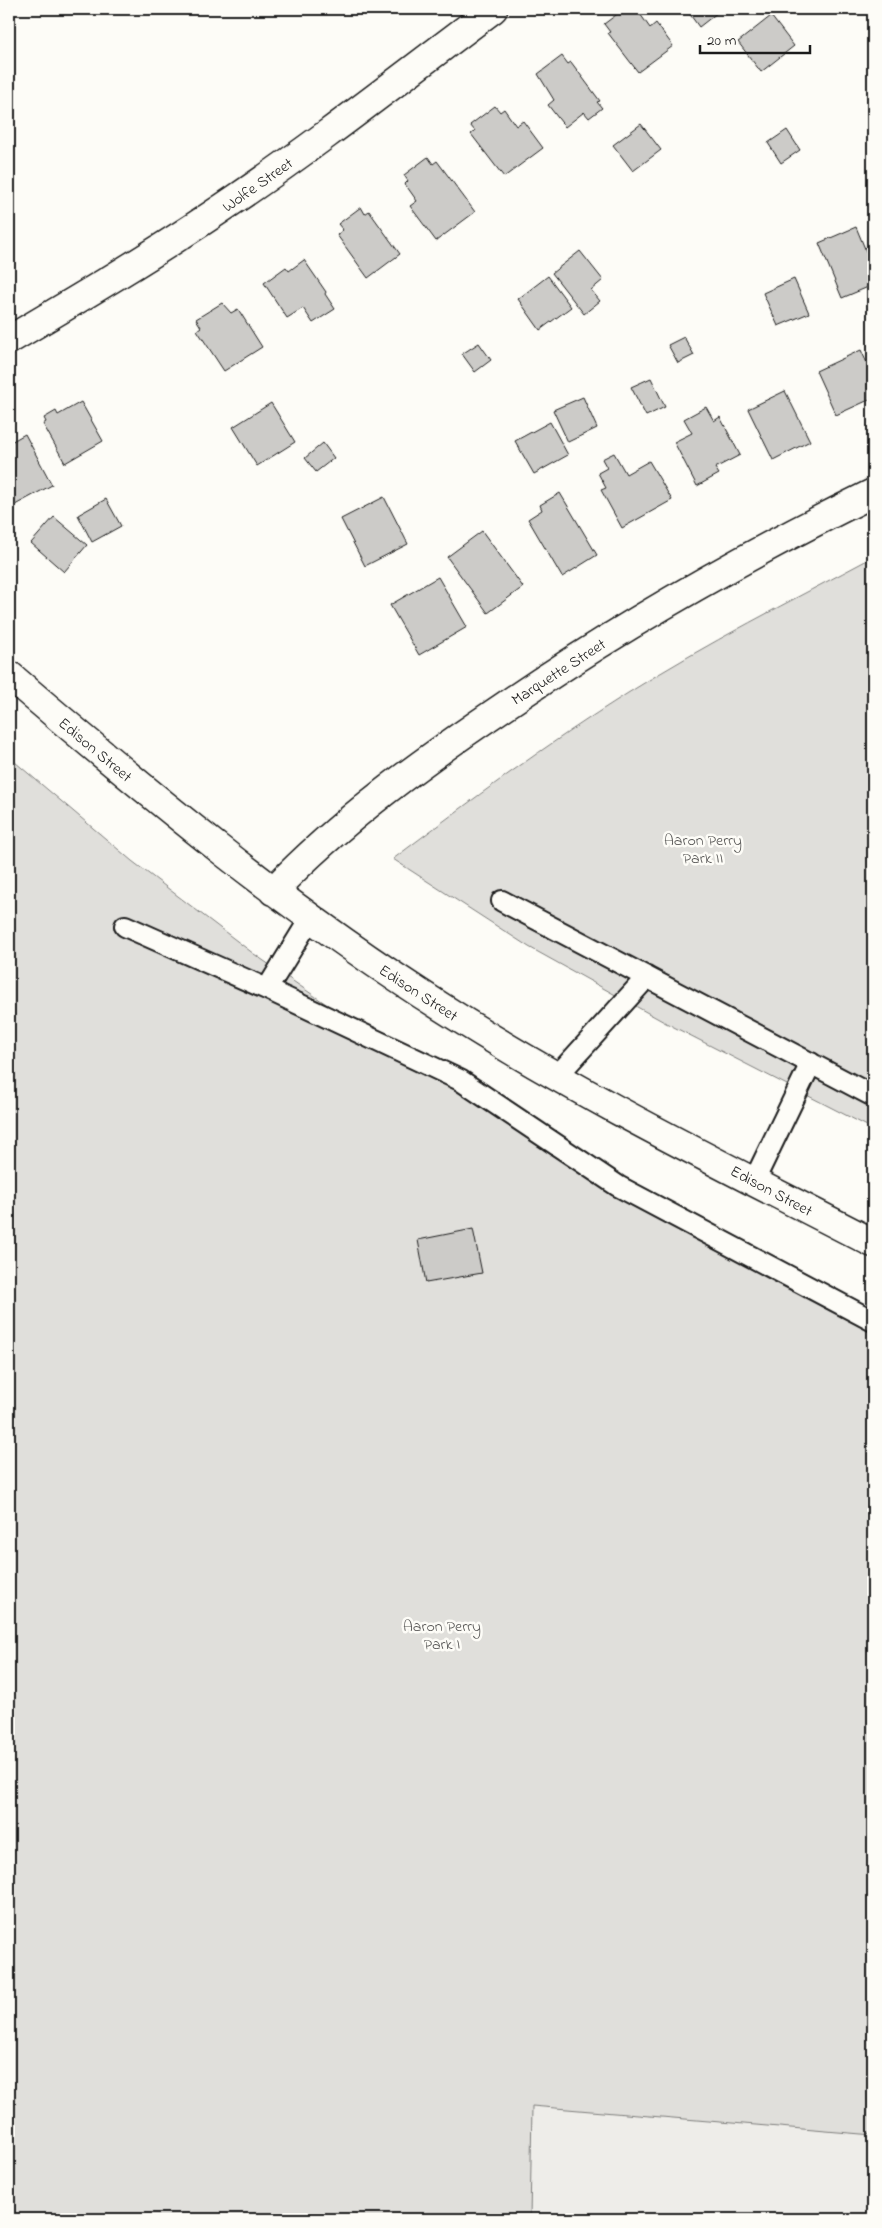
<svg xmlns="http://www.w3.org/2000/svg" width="882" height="2228" viewBox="0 0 882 2228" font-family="'Indie Flower',sans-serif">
<rect width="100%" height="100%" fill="#fdfcf7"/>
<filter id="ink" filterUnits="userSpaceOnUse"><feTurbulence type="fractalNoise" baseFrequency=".02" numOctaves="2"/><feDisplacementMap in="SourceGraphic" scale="10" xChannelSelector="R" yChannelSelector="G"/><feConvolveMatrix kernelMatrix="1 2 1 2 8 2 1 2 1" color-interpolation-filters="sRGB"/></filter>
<g filter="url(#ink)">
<path fill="#eeede9" d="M532 2106 873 2135V2219H530Z"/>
<path fill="#e0dfdb" stroke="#7e7e7c" d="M873 557V1129L666 1023 529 947 393 859C470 801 547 744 628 693 707 643 791 601 873 557Z
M9 757 132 861 254 954 388 1047 592 1164 873 1309V2135L532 2106 530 2219H9Z"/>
<path fill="#cccbc8" stroke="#1c1c1c" d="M624 9H632L635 13 638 11 650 28 656 23 673 46 638 72 608 33 610 32 604 24Z
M686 9H722L699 27Z
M771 16 794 46 761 72 738 42Z
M562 56 568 64 571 62 600 101 597 102 602 108 589 118 584 112 565 127 548 105 554 100 538 74Z
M495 106 500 112 504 109 516 126 523 121 543 148 504 177 471 134 475 131 470 125Z
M641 124 661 150 633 171 613 145Z
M787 130 800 150 781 163 768 143Z
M428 157 433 164 437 161 475 212 436 241 410 206 417 201 405 184 408 181 404 175Z
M361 207 365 214 369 211 400 254 368 278 337 235 343 230 338 224Z
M856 227 873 268V285L842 298 819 243Z
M580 251 603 280 591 290 600 301 584 314 552 273Z
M304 260 326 292 325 294 335 309 313 323 303 308 287 318 264 283 286 267 289 271Z
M548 276 571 307 540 330 518 299Z
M794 279 809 313 778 326 763 293Z
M222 303 231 313 238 309 262 347 224 371 197 330 201 327 196 319Z
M684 337 694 355 678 363 668 345Z
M479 343 491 360 475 372 462 354Z
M861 350 873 376V398L836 415 816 371Z
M651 378 665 407 646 416 631 387Z
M785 391 810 441 773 460 748 409Z
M583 397 597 428 568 442 553 410Z
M81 402 103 441 65 463 43 424 46 422 44 418 56 411 58 415Z
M271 403 295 442 257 466 233 427Z
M706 407 714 421 720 417 740 455 715 468 719 474 697 486 674 442 692 433 684 419Z
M550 422 568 455 534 474 515 441Z
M25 434 52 485 15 505 9 494V443Z
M323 443 334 458 316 472 305 458Z
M614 453 626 474 649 461 672 500 622 528 601 490 606 488 598 473 607 468 602 459Z
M560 493 597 555 562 577 528 519 542 510 540 505Z
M384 497 408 544 365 566 341 519Z
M106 499 121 526 92 542 78 515Z
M54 517 87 545 64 572 31 543Z
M482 531 523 587 488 613 447 557Z
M438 577 467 627 419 655 390 605Z
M473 1229 482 1273 426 1283 418 1240Z"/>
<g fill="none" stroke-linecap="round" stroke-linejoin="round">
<defs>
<path id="lane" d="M502 901 873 1096
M125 926 267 989 460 1080 618 1186 873 1321
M267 989 310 919
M557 1076 647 977
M754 1181 811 1063"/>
<path id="street" d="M9 340C85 295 161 250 234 200 323 140 407 73 493 9
M9 675C148 794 288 910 443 1008 580 1096 728 1168 873 1243
M273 891C342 819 423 761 506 705 623 625 746 555 873 493"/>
</defs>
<use href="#lane" stroke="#1c1c1c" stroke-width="24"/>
<use href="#street" stroke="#1c1c1c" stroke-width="31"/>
<use href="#lane" stroke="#fdfcf7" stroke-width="20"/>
<use href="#street" stroke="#fdfcf7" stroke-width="28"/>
</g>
</g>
<g text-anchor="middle" stroke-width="5" stroke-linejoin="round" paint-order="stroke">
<g font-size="16" fill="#1c1c1c" stroke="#fdfcf7">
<text transform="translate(257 184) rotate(-35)" y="6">Wolfe Street</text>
<text transform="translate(558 671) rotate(-33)" y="6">Marquette Street</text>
<text transform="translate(96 749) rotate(40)" y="6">Edison Street</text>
<text transform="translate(419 992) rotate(33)" y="6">Edison Street</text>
<text transform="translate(772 1190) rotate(28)" y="6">Edison Street</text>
</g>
<g font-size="16" fill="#575655" stroke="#fdfcf7">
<text x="703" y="845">Aaron Perry<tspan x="703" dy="18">Park II</tspan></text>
<text x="442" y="1631">Aaron Perry<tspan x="442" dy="18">Park I</tspan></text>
</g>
</g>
<rect width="882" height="2228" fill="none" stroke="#fdfcf7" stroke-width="30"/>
<rect x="15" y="15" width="852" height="2198" fill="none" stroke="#1c1c1c" stroke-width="2" filter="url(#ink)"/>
<path d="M700 45v8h110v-8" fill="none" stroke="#1c1c1c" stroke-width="2.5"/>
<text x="707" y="45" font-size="15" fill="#1c1c1c" stroke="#fdfcf7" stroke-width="4" paint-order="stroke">20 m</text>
</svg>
